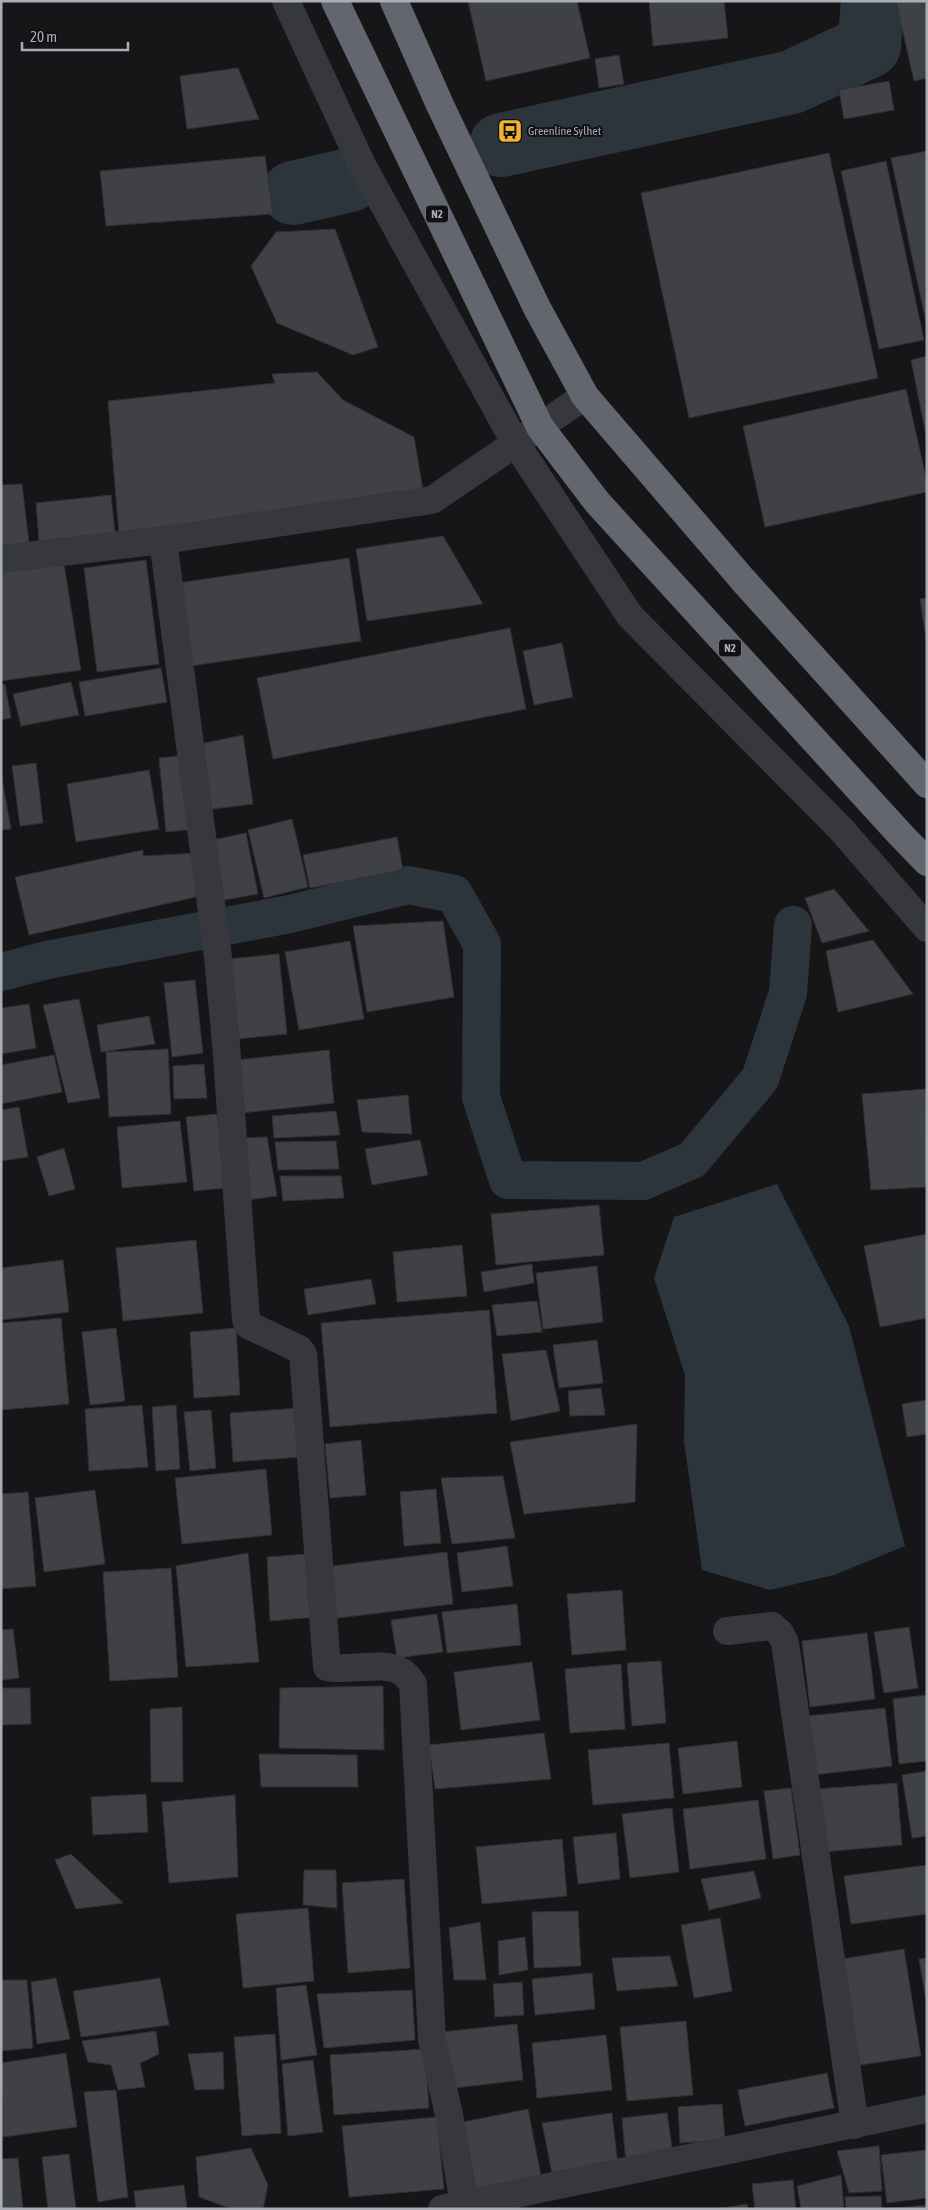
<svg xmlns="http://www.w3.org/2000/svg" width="928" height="2210" viewBox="0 0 928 2210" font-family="'Asap Condensed',sans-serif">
<rect width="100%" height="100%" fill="#161618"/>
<path fill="#2c353c" d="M777 1184 849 1326 905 1546 834 1575 770 1590 702 1570 684 1441 685 1375 654 1278 674 1217Z"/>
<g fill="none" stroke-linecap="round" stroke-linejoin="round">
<path stroke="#2c353c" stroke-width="38" d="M1 972 47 960 290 914 408 885 454 894 482 944 481 1097 508 1180 643 1181 692 1160 760 1079 788 993 793 925"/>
<path stroke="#2c353c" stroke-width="64" d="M501 145 792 82 869 46 873 1
M293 193 350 180"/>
</g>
<path fill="#404145" stroke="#303034" d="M468 1H577L590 58 486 81Z
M649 1H724L728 38 653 46Z
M896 1H927V78L914 81Z
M619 55 624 84 599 88 595 59Z
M238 68 259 119 187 129 180 76Z
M889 81 894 110 844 119 839 90Z
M927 151V322H926L891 158Z
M829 153 878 378 689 418 641 193Z
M265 156 273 214 106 226 100 171Z
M886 161 924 340 879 349 841 171Z
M335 229 378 347 353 355 277 323 251 266 276 232Z
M927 356V440L911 360Z
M317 372 343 400 414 437 424 496 119 534 108 401 275 383 272 374Z
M906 389 927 482V492L765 527 743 426Z
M22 484 29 543 1 546V485Z
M111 495 115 533 39 541 36 503Z
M443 536 483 604 367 621 356 549Z
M63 558 81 670 1 681V567Z
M349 558 361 641 191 666 178 583Z
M146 560 159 664 97 672 84 568Z
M927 598V646L920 599Z
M510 628 526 709 273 759 257 678Z
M562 643 573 697 534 705 523 651Z
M161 668 167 702 85 716 79 682Z
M71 682 79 715 21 726 13 694Z
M5 684 11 718 1 720V685Z
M243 735 253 804 205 810 195 745Z
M190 755 197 829 166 832 159 758Z
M36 763 43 823 20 826 12 766Z
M149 770 159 829 76 842 67 784Z
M1 773 11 829 1 830Z
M292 819 308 887 264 898 248 830Z
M246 833 258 894 219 901 207 841Z
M397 837 403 870 310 888 303 855Z
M143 850V856L198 853 200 896 29 935 15 877Z
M834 889 869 931 822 943 805 898Z
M443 921 454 997 367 1012 353 926Z
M873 940 913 994 838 1012 826 951Z
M350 941 364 1019 299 1030 285 952Z
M279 954 287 1034 236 1039 228 959Z
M195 980 203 1053 172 1057 164 983Z
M79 999 100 1098 68 1103 43 1005Z
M29 1004 36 1048 1 1054V1008Z
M149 1016 155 1044 101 1052 97 1025Z
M168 1049 171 1114 109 1117 106 1052Z
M329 1050 334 1103 242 1113 236 1060Z
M54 1055 62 1092 1 1104V1065Z
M204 1064 207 1098 174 1099 173 1066Z
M926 1089 927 1187 871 1190 862 1094Z
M408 1095 412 1134 362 1132 357 1100Z
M19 1107 28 1157 1 1161V1110Z
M336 1111 340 1135 274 1138 272 1116Z
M217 1114 225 1188 194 1191 186 1117Z
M180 1121 187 1182 122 1188 117 1127Z
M267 1137 277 1196 247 1200 241 1138Z
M420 1140 428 1175 372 1185 365 1149Z
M336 1141 339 1169 278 1170 275 1142Z
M64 1148 75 1189 49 1196 37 1157Z
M280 1176H341L344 1198 283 1201Z
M599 1205 604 1255 496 1265 491 1214Z
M927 1234V1318L880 1327 864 1246Z
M196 1240 203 1313 123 1321 116 1248Z
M462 1245 467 1296 397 1302 393 1252Z
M63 1260 69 1312 1 1320V1268Z
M532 1264 534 1283 484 1292 481 1272Z
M597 1266 603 1322 543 1329 536 1273Z
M371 1279 376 1304 308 1315 304 1289Z
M537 1301 542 1332 497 1336 492 1305Z
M489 1310 497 1413 330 1427 321 1323Z
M61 1318 69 1404 1 1410V1323Z
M116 1328 125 1401 90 1405 82 1332Z
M236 1328 240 1395 194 1398 190 1332Z
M597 1340 603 1383 559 1388 553 1345Z
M546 1350 560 1411 511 1421 502 1354Z
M601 1388 605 1415 570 1416 568 1391Z
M927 1400V1434L907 1437 902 1404Z
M142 1405 148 1467 89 1471 85 1409Z
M176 1405 180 1469 156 1471 152 1407Z
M298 1408 301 1457 233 1462 230 1413Z
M211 1410 216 1468 190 1471 184 1412Z
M637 1424 635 1502 524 1514 510 1442Z
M361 1440 366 1495 330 1498 325 1444Z
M266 1469 272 1535 182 1544 175 1478Z
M503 1476 515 1538 452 1544 441 1478Z
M436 1489 441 1543 404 1546 400 1492Z
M95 1490 105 1564 44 1572 35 1498Z
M28 1492 36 1586 1 1589V1494Z
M507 1546 513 1586 462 1592 457 1553Z
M447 1552 453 1604 330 1619 324 1567Z
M248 1553 259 1662 186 1667 176 1566Z
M308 1554 316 1617 270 1621 267 1557Z
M171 1568 178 1677 110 1681 103 1572Z
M622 1590 626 1650 572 1655 567 1594Z
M517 1604 521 1645 447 1653 442 1612Z
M437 1614 443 1652 397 1658 391 1620Z
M909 1627 918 1688 884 1693 874 1632Z
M13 1629 19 1678 2 1680 1 1630Z
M867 1633 875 1699 810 1707 802 1641Z
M661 1661 666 1723 632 1726 627 1663Z
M532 1662 540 1720 461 1730 454 1672Z
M621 1664 625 1729 570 1733 565 1669Z
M383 1686 384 1750 279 1748 280 1688Z
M1 1688H30L31 1724 1 1725Z
M927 1695V1761L899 1764 893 1699Z
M182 1707 183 1782H151L150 1709Z
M885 1708 892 1766 813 1775 807 1716Z
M544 1733 551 1779 435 1789 429 1745Z
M737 1741 742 1787 683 1794 678 1748Z
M669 1743 674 1798 593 1805 588 1750Z
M259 1754 357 1755 358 1787H261Z
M927 1771V1836L912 1838 902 1775Z
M897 1783 902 1845 822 1852 817 1789Z
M791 1788 800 1855 773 1859 764 1791Z
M146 1794 148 1832 93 1835 91 1797Z
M235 1795 238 1877 169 1883 162 1802Z
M758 1800 766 1859 690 1869 683 1809Z
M672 1808 679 1872 630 1878 622 1814Z
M616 1833 620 1879 578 1884 573 1837Z
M562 1839 567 1896 482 1904 476 1847Z
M71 1854 123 1903 76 1909 55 1860Z
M927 1865V1914L851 1924 844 1876Z
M304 1870H336L337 1908 303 1905Z
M754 1871 761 1898 709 1910 701 1879Z
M404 1879 410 1968 348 1973 342 1883Z
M308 1908 314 1981 243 1988 236 1914Z
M578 1911 581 1966 534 1968 532 1912Z
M720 1918 732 1991 694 1998 681 1925Z
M480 1922 486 1980H454L449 1928Z
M525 1937 528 1970 499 1975 498 1941Z
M904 1949 921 2056 860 2065 842 1959Z
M670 1956 678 1986 617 1991 612 1958Z
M927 1958V2007L919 1959Z
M592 1973 595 2009 535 2015 532 1979Z
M56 1978 70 2039 37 2044 31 1982Z
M160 1978 169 2025 81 2037 73 1991Z
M1 1980H27L33 2048 1 2051Z
M522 1982 524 2015 495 2017 493 1984Z
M306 1985 317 2055 281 2060 276 1988Z
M412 1990 415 2040 324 2048 317 1994Z
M686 2021 693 2095 627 2101 620 2027Z
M517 2024 523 2080 446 2089 440 2032Z
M156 2031 159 2054 140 2063 145 2087 118 2090 111 2065 88 2062 82 2041Z
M275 2034 281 2133 242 2136 234 2037Z
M606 2035 612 2090 537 2098 532 2043Z
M425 2049 429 2108 334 2115 330 2055Z
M223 2052 224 2089 195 2090 188 2054Z
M66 2053 77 2127 3 2137 1 2063Z
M313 2060 323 2132 288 2136 282 2064Z
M827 2073 834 2108 745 2126 738 2090Z
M116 2090 128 2197 98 2202 84 2092Z
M722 2104 725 2140 680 2143 678 2107Z
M528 2109 541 2176 476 2189 463 2122Z
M612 2113 618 2166 552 2173 542 2123Z
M667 2113 673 2154 626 2163 622 2118Z
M437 2117 444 2189 349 2197 342 2126Z
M879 2146 882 2191 849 2193 837 2151Z
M251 2148 268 2185 263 2209H232L199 2197 196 2157Z
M927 2150V2198L887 2203 881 2155Z
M69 2154 76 2209H48L42 2157Z
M18 2158 23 2209H1V2159Z
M841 2175 844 2209H801L797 2186Z
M793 2180 796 2209H755L752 2184Z
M184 2185 187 2209H136L134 2191Z
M881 2196 882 2209H846L845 2197Z
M747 2204 748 2209H717Z
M927 2205V2209H886Z"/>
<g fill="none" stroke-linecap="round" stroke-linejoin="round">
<path stroke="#37383d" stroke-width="28" d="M286 1 362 165 516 444 630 616 840 828 927 928
M163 540 218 957 226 1044 246 1319 248 1325 299 1349 303 1354 327 1667C349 1672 383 1660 402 1672 407 1675 410 1680 413 1684L432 2039 449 2115 464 2204
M1 559 163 540 432 500 585 396
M727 1631 772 1626 780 1633 785 1643 855 2125
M442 2209 927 2109"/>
<path stroke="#63666e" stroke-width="28" d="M335 1 540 427 597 502 899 833 927 862
M394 1 440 105 537 308 585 396 743 580 927 784"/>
</g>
<defs>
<symbol id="bus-square" viewBox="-11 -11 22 22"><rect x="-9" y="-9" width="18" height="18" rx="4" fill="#f2b134" stroke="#111113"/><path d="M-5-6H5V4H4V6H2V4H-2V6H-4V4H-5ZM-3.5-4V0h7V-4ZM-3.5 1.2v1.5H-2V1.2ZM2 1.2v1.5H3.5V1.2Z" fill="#111"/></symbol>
</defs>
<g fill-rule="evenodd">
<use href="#bus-square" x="496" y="117" width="28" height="28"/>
</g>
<g text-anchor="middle" stroke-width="4" stroke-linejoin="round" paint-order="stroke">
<g fill="#111113" stroke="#7b7e86" stroke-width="1">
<rect x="426" y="205.5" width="22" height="17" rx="4"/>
<rect x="719" y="639.5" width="22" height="17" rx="4"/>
</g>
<g font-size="11" font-weight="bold" fill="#a8adb8">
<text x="437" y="218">N2</text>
<text x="730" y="652">N2</text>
</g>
<g font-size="12" fill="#a8adb8" stroke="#111113" text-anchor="start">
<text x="528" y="135">Greenline Sylhet</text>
</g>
</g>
<rect width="928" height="2210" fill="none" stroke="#a8adb8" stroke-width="5"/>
<path d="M22 42v8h106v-8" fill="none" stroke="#a8adb8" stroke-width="2.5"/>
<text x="30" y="42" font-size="15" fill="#a8adb8" stroke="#111113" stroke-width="4" paint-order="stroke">20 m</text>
</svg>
